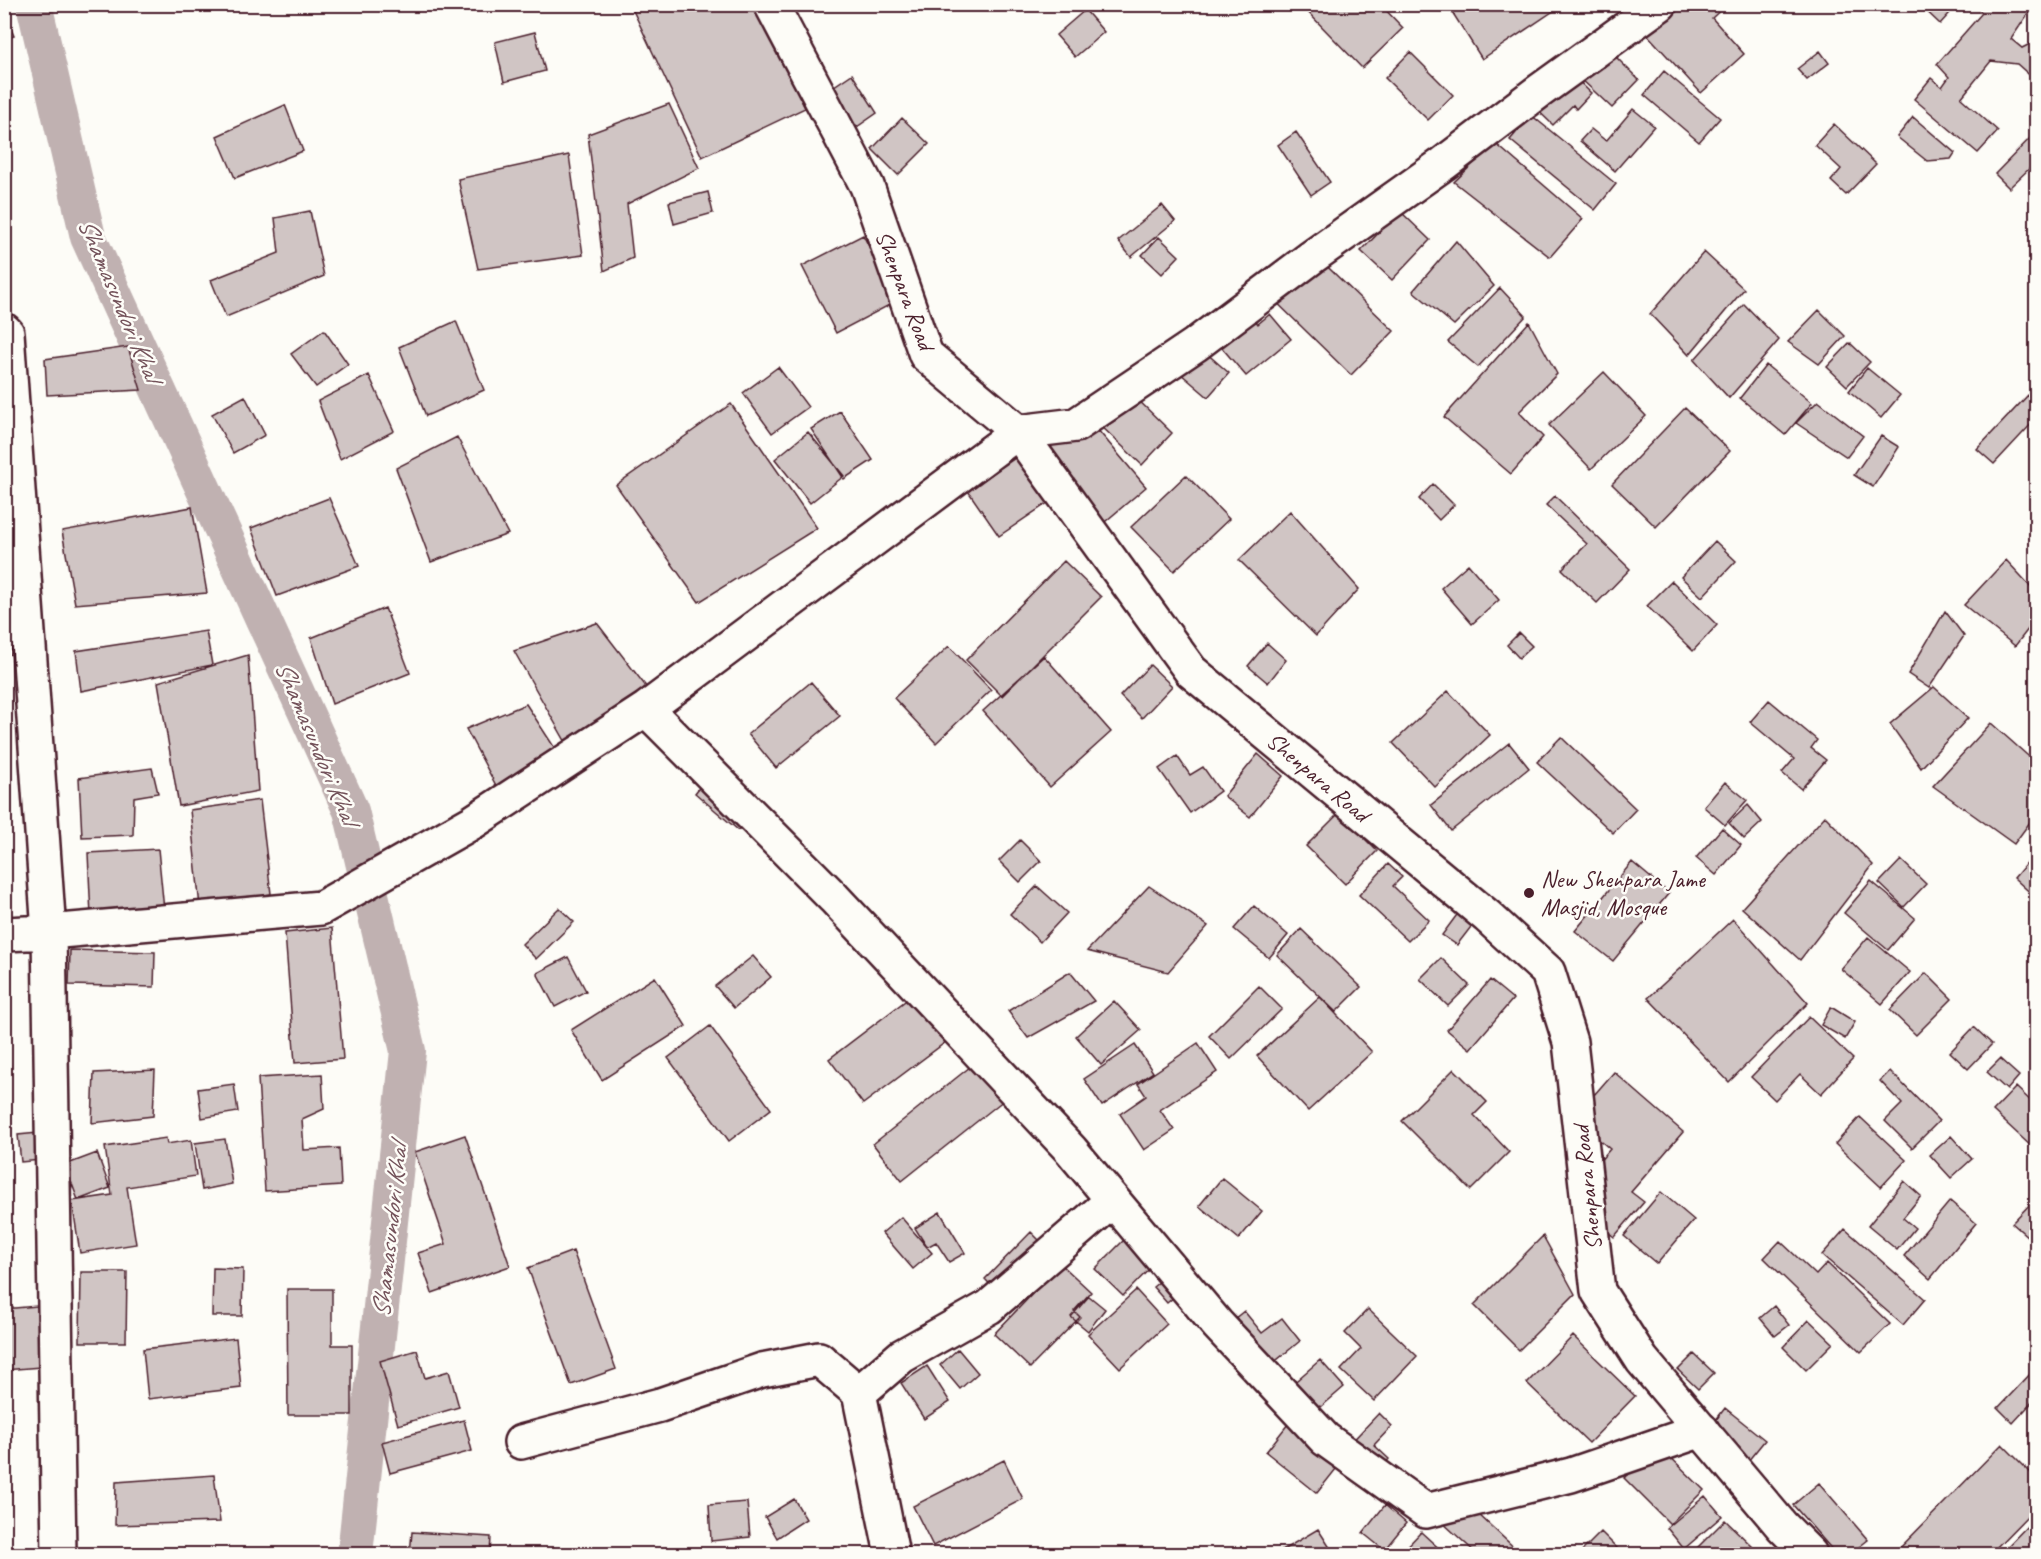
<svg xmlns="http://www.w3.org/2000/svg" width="2041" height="1559" viewBox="0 0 2041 1559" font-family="Caveat,sans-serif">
<rect width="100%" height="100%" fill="#fdfcf7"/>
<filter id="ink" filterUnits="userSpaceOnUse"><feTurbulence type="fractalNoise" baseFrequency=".0167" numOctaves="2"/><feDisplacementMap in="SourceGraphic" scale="12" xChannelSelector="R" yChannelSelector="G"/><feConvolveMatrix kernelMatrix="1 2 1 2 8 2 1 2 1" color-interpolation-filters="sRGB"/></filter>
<g filter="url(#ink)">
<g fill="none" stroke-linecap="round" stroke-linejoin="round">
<path stroke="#c0b1b1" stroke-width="36" d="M34 4 88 237 351 811 408 1051 355 1554"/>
</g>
<path fill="#d0c5c4" stroke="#4a1f2b" stroke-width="1.5" d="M630 4H757L805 108 702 157Z
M1304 4H1380L1403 28 1362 68 1302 6Z
M1447 4H1548L1555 10 1482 59Z
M1652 4H1727L1712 18 1744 54 1701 93 1634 20Z
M1919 4H1958L1940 24Z
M1982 4H2036V13L2030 11 2011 39 2022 48 2036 41V79L2035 80 2017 64 1991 61 1961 98 1998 131 1978 153 1914 99 1931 78 1942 87 1949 77 1937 64 1982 13 1978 8Z
M1085 10 1104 32 1075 57 1056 35Z
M4 12 14 36 4 39Z
M535 32 545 71 504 82 495 42Z
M1580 44 1604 67 1615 56 1639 80 1612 108 1563 62Z
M1820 51 1829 63 1807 80 1797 69Z
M1410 52 1453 95 1428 120 1385 78Z
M1559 62 1591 93 1576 109 1573 105 1553 125 1525 98Z
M1664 71 1720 118 1699 142 1644 95Z
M852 74 877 113 844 136 818 97Z
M669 104 699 168 627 204 633 258 604 271 588 134Z
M285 105 303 151 235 178 217 136Z
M1633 109 1654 126 1615 171 1580 141 1591 129 1606 141Z
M1531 115 1616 184 1595 210 1510 140Z
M1913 117 1955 153 1951 159 1927 161 1897 137Z
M902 118 929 144 898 175 872 149Z
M1834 124 1876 164 1846 195 1831 181 1841 169 1815 145Z
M1296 132 1330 182 1311 195 1278 145Z
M2036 132V171L2032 166 2009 188 1995 174Z
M1495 143 1583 219 1550 257 1454 182Z
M569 155 583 255 478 269 458 179Z
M708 192 713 213 674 224 669 202Z
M1162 205 1175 221 1131 257 1118 241Z
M310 211 324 276 226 317 211 280 279 253 275 218Z
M1400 211 1430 240 1392 280 1361 251Z
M863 235 897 301 836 333 802 266Z
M1159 237 1179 256 1162 274 1142 255Z
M1456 241 1494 286 1454 325 1413 291Z
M1304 244 1394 331 1351 375 1262 288Z
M1704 252 1744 289 1689 355 1650 314Z
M1500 288 1526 316 1478 367 1448 342Z
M1744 304 1779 340 1729 398 1694 360Z
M1245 307 1258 324 1270 314 1291 339 1246 376 1211 335Z
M1819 310 1845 336 1819 364 1788 342Z
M456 321 484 390 426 416 399 347Z
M1529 322 1557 374 1519 412 1543 437 1511 474 1444 417Z
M324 330 348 364 316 387 291 354Z
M1188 337 1229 373 1208 397 1167 362Z
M1850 343 1870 362 1847 386 1827 367Z
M128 347 141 390 47 395 45 359Z
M1766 365 1812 403 1785 435 1740 398Z
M778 367 808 407 772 433 743 393Z
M1867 368 1900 395 1881 418 1849 391Z
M1604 372 1646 416 1591 469 1549 425Z
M369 375 394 431 340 459 318 401Z
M1129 391 1172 433 1142 465 1098 423Z
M2031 392 2036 398V419L1994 464 1977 449Z
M245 396 265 435 233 453 212 414Z
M1818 401 1863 436 1847 457 1796 423Z
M731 404 817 528 699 602 616 485Z
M1685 408 1730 451 1656 527 1612 484Z
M840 411 873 460 844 479 811 429Z
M1086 416 1146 487 1093 532 1034 461Z
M808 432 844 476 810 503 775 459Z
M1881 436 1899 447 1873 487 1854 475Z
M457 437 508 534 431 562 396 468Z
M1021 454 1052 500 999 536 968 491Z
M1186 475 1229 519 1174 571 1131 527Z
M1433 484 1454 505 1439 520 1419 499Z
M1555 496 1630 569 1597 603 1562 569 1587 544 1546 505Z
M329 498 359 566 277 596 251 528Z
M192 507 207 593 75 604 62 531Z
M1290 511 1359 589 1316 636 1239 560Z
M1715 541 1736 561 1702 597 1681 577Z
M2006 560 2036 592V619L2015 646 1964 605Z
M1064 561 1101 597 1002 696 966 660Z
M1468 564 1499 600 1472 624 1441 588Z
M1672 581 1717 625 1693 651 1647 606Z
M4 594 38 597 34 656 4 654Z
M385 608 410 673 332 704 311 638Z
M1945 611 1964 636 1929 688 1908 674Z
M597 623 651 693 568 746 514 651Z
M206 631 212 665 81 691 76 651Z
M1519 633 1532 646 1519 658 1507 645Z
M1267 643 1286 660 1268 683 1248 666Z
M949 646 991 690 936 743 894 698Z
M248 655 258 791 179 806 158 682Z
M1044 656 1111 732 1050 787 983 711Z
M1150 665 1172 686 1142 718 1120 696Z
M811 682 840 716 776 768 748 734Z
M1934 687 1968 718 1921 768 1890 724Z
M1448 691 1490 735 1435 787 1393 743Z
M1769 700 1817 740 1811 748 1826 760 1801 789 1782 773 1794 759 1750 722Z
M526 704 560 756 500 793 466 729Z
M1991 723 2036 763V814L2014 844 1933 786Z
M1561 737 1636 809 1613 833 1537 762Z
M1509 743 1529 768 1451 831 1431 805Z
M1258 754 1283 776 1250 817 1224 796Z
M1177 756 1190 775 1203 767 1220 791 1190 813 1159 769Z
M152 768 158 793 134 797 133 835 82 837 79 778Z
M709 775 753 813 738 830 695 793Z
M1725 782 1747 800 1725 825 1704 807Z
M260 800 271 894 200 907 190 810Z
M1748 805 1762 822 1744 839 1729 823Z
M1339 813 1377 851 1345 884 1306 846Z
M1825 816 1873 865 1800 960 1742 908Z
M1722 828 1741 845 1716 875 1696 858Z
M1020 840 1041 861 1020 882 999 861Z
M158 849 164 910 91 916 88 853Z
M2036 852V898L2014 878Z
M1901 860 1926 884 1904 907 1879 883Z
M1632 862 1669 893 1613 961 1575 931Z
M1388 864 1402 877 1393 886 1429 920 1408 941 1359 895Z
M1871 881 1915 918 1888 950 1844 913Z
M1037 886 1067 913 1040 942 1010 914Z
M1149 886 1208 926 1168 972 1087 951Z
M1254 906 1288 935 1269 958 1234 929Z
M559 908 574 922 536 959 522 944Z
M1459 912 1474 923 1457 945 1442 935Z
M1733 919 1808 1003 1729 1082 1648 998Z
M332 928 343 1059 295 1063 285 933Z
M1301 929 1361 987 1336 1012 1277 955Z
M1868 937 1910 972 1882 1004 1841 969Z
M70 950 155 952 154 987 69 985Z
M753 956 771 977 734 1008 715 986Z
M568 957 586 991 555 1007 537 973Z
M1441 958 1469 985 1448 1006 1420 979Z
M1070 972 1094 1001 1028 1038 1008 1011Z
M1926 973 1952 999 1916 1035 1890 1010Z
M655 977 686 1026 602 1080 571 1030Z
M1490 980 1513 999 1470 1049 1447 1030Z
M1259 986 1282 1009 1231 1059 1209 1036Z
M913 995 947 1041 863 1104 829 1059Z
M1320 997 1372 1052 1308 1111 1257 1056Z
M1114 1001 1141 1030 1101 1065 1076 1036Z
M1831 1007 1855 1022 1845 1039 1821 1025Z
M1809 1017 1853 1059 1821 1094 1800 1074 1775 1100 1751 1077Z
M710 1026 771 1109 729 1141 668 1058Z
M1974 1027 1992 1044 1968 1069 1950 1052Z
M4 1031 10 1067 4 1068Z
M1198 1043 1217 1072 1160 1110 1174 1130 1144 1150 1120 1114 1146 1096 1138 1084Z
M1135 1045 1153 1072 1102 1106 1084 1079Z
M2000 1059 2019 1076 2007 1090 1987 1072Z
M975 1063 1004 1100 902 1181 873 1144Z
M1454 1069 1487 1102 1474 1115 1509 1152 1471 1190 1402 1121Z
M155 1070 153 1116 92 1123 94 1073Z
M1890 1071 1939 1121 1912 1148 1885 1121 1902 1104 1880 1081Z
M1614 1072 1683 1132 1631 1192 1644 1202 1614 1237 1594 1220 1606 1205 1581 1183 1610 1149 1574 1118Z
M322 1074 324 1109 302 1119 304 1150 339 1148 341 1186 265 1191 258 1078Z
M234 1084 238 1112 202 1118 198 1089Z
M2016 1087 2036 1106V1144L2033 1148 1993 1111Z
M1860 1117 1906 1160 1881 1187 1835 1144Z
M48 1132 50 1159 21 1162 18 1135Z
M465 1135 510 1266 432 1293 418 1253 446 1244 415 1152Z
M1951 1136 1972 1159 1951 1178 1930 1155Z
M166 1138 167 1144 191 1140 196 1176 127 1187 136 1244 80 1253 72 1201 112 1195 105 1147Z
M225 1139 232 1184 202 1190 195 1143Z
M97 1153 110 1188 78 1200 65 1165Z
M1222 1178 1262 1211 1239 1239 1199 1206Z
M1904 1181 1921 1196 1903 1218 1915 1228 1897 1250 1868 1226Z
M1661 1192 1694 1220 1657 1264 1624 1236Z
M2035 1199 2036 1201V1244L2012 1223Z
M1950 1201 1976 1223 1930 1279 1904 1256Z
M940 1212 965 1253 949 1262 936 1242 927 1247 915 1228Z
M901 1217 932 1253 913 1269 882 1233Z
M1135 1229 1162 1256 1123 1296 1095 1269Z
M1845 1229 1925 1299 1903 1325 1822 1255Z
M1031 1232 1048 1249 1001 1296 985 1279Z
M1543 1236 1575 1294 1519 1350 1474 1305Z
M1780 1241 1816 1275 1827 1263 1890 1324 1861 1352 1764 1258Z
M573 1251 616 1369 571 1385 528 1268Z
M1061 1264 1091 1292 1074 1311 1080 1317 1030 1368 994 1334Z
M1179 1265 1193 1281 1167 1303 1153 1287Z
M213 1268 243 1269 242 1316H212Z
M81 1272H127L126 1342H80Z
M287 1289H332V1345H352V1415H288Z
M1136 1290 1167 1324 1120 1368 1088 1334Z
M1089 1296 1105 1309 1088 1331 1071 1317Z
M48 1305 53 1366 4 1370V1309Z
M1774 1306 1789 1325 1775 1336 1760 1318Z
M1368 1309 1417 1356 1374 1401 1341 1370 1361 1349 1345 1333Z
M1244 1311 1262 1333 1282 1318 1300 1341 1260 1374 1224 1327Z
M1809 1320 1833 1343 1806 1370 1783 1347Z
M1573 1336 1635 1396 1589 1443 1527 1383Z
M236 1338 241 1388 148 1399 143 1349Z
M958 1349 978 1373 960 1389 940 1365Z
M417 1350 425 1378 449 1371 459 1407 398 1425 380 1361Z
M1694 1354 1714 1373 1698 1389 1678 1370Z
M1320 1360 1344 1387 1306 1420 1282 1393Z
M927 1366 950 1402 924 1419 901 1383Z
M2036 1368V1398L2013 1423 1998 1408Z
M1725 1408 1765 1440 1748 1461 1709 1429Z
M1379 1413 1392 1426 1374 1445 1389 1459 1373 1477 1344 1450Z
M464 1420 472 1451 390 1473 382 1442Z
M1288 1424 1340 1464 1317 1493 1266 1452Z
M1657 1444 1704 1490 1670 1524 1624 1478Z
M2002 1444 2036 1478V1507L1990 1554H1894Z
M1004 1460 1023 1499 933 1546 913 1506Z
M214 1475 220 1522 115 1525 116 1482Z
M1819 1483 1868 1540 1850 1554H1836L1793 1505Z
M1705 1496 1722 1516 1684 1549 1667 1528Z
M794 1499 806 1519 777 1538 765 1517Z
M1463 1500 1521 1554H1477L1442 1522Z
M747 1502 750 1537 711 1541 709 1505Z
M1385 1505 1406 1523 1384 1550 1363 1533Z
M2036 1517V1554H2000Z
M1725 1520 1754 1548 1748 1554H1691Z
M1318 1529 1334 1554H1276Z
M412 1532 491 1537 490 1554H410Z
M1421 1532 1445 1554H1400Z
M1601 1532 1623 1554H1579Z"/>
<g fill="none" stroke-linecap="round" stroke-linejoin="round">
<defs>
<path id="minor" d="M4 330 7 333 49 932 59 1554
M646 709 834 898 1071 1150 1217 1324 1325 1439 1426 1511 1571 1475 1702 1430
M4 934 49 932 321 908 473 822 646 709 1018 432 1076 425 1195 345 1312 257 1443 164 1538 92 1660 4
M859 1393 902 1356 989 1307 1113 1200
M521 1442 660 1405 762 1370 819 1359 859 1393 892 1554"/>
<path id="tertiary" d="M771 4 867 186 926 355 1018 432 1191 671 1487 916 1548 972 1570 1042 1598 1291 1642 1360 1782 1526 1810 1554"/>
</defs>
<use href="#minor" stroke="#4a1f2b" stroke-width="38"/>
<use href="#tertiary" stroke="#4a1f2b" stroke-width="38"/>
<use href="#minor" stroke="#fdfcf7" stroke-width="33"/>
<use href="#tertiary" stroke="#fdfcf7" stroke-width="33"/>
</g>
</g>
<circle fill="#4a1f2b" stroke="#fdfcf7" stroke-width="2" cx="1529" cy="893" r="6"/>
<g text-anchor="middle" stroke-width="5" stroke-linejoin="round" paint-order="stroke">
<g font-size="24" fill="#4a1f2b" stroke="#fdfcf7">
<text transform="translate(905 290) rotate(69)" y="8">Shenpara Road</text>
<text transform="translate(1318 777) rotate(40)" y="8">Shenpara Road</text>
<text transform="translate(1587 1188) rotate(-96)" y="8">Shenpara Road</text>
</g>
<g font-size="24" fill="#4a1f2b" stroke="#fdfcf7" text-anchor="start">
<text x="1541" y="887">New Shenpara Jame<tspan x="1541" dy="28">Masjid, Mosque</tspan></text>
</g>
<g font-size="26" font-style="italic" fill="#73525a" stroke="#fdfcf7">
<text transform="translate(120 299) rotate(67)" y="9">Shamasundori Khal</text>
<text transform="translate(317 742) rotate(67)" y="9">Shamasundori Khal</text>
<text transform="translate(389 1231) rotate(-84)" y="9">Shamasundori Khal</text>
</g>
</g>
<rect width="2041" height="1559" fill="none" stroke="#fdfcf7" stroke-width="24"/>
<rect x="12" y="12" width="2017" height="1535" fill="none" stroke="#4a1f2b" stroke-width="2" filter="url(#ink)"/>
</svg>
